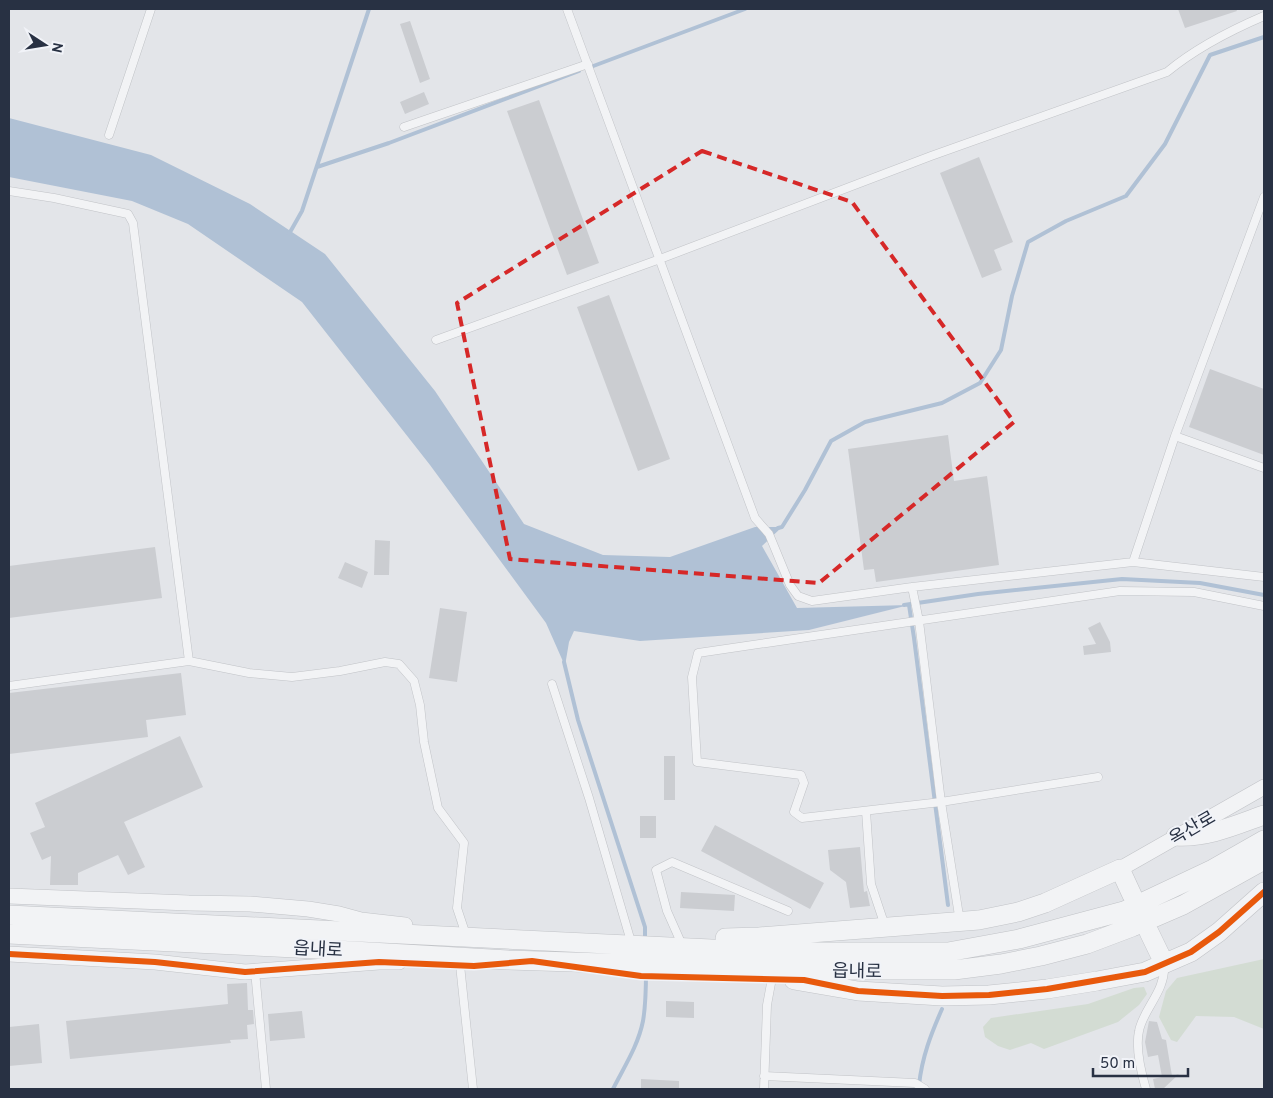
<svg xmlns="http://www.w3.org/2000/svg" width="1273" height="1098" viewBox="0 0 1273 1098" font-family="Overpass,'Noto Sans KR',sans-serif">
<rect width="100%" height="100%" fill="#e3e5e9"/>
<path fill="#d3dcd3" d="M1264 959V1029L1234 1017 1196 1016 1177 1042 1171 1040 1159 1017 1166 991 1177 978Z
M1144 987 1147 994 1139 1005 1118 1022 1044 1049 1031 1043 1010 1050 998 1046 985 1037 983 1027 991 1018 1088 1004 1134 988Z"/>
<path fill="#b0c1d5" d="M9 118 151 155 250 204 325 254 435 391 524 524 603 555 670 557 755 527H782L762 546 797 608 909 605 809 630 640 641 574 631 569 642 565 666 546 623 430 465 302 302 188 224 132 201 9 177Z"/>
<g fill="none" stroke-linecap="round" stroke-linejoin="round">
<path stroke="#b0c1d5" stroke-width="4" d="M588 68 745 9
M317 167 389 143 579 71
M289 234 302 211 369 9
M778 528 782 527 805 490 831 441 865 422 942 403 980 383 1001 350 1012 296 1028 242 1066 221 1126 196 1165 144 1210 55 1264 37
M904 605 978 594 1122 579 1200 583 1264 595
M909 605 914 638 948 905
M564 662 578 720 645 927V940
M919 1085C922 1057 931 1034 942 1009
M613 1089C624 1067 638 1046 643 1021 646 1004 646 987 646 970"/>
</g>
<path fill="#cbcdd1" d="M1178 9H1236L1237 11 1185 28Z
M410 21 430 79 420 83 400 24Z
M424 92 429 104 405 114 400 102Z
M539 100 599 263 567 275 507 111Z
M979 157 1013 242 994 250 1002 270 982 278 940 173Z
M609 295 670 459 638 471 577 307Z
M1210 369 1264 389V455L1189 427Z
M948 435 954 481 987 476 999 565 876 582 874 569 864 570 848 449Z
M375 540 390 541 389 575H374Z
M155 547 162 598 9 618V566Z
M345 562 368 572 362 588 338 578Z
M440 608 467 612 457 682 429 678Z
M1100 622 1110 642 1111 652 1084 655 1083 646 1096 644 1088 628Z
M181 673 186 715 146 720 148 737 9 754V693Z
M180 736 203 787 124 822 145 867 128 875 118 855 78 873V885H50L51 856 42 860 30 833 45 827 35 803Z
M664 756H675V800H664Z
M640 816H656V838H640Z
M715 825 824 883 810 909 701 851Z
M860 847 864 892 867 891 870 906 850 908 846 882 830 870 828 850Z
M681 892 735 895 734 911 680 908Z
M247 983 248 1010H253L254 1024 247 1025 248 1039 230 1040 231 1043 70 1059 66 1021 228 1004 227 984Z
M666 1001 694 1002V1018L666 1017Z
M302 1011 305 1038 270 1041 268 1014Z
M1149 1021 1157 1022 1162 1039 1166 1040 1172 1076 1179 1074 1163 1089H1155L1153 1079 1162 1077 1158 1055 1148 1057 1145 1042Z
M39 1024 42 1063 9 1066V1027Z
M641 1079 679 1081V1089H641Z"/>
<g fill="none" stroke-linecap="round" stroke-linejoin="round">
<defs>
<path id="service" d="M567 9 755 518 769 534 790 585 798 596 812 601 912 587 1133 562 1264 577
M404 127 588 64
M109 135 151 9
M9 191 54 198 128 214 133 223 189 661
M436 340 660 259 931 156 1167 72C1196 48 1229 31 1264 16
M1175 436 1264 468
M1133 562 1175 436 1264 197
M912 587 919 621 941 802 960 922
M552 684 589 798 632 945
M9 686 189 661 249 673 292 677 340 671 385 662 399 664 414 681 420 705 424 742 438 808 464 843 457 908 466 935
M1098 777 941 802 802 818 794 812 804 783 801 775 697 762 692 677 698 653 1120 591 1194 592 1264 606
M866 811 871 884 885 926
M683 947 667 911 656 870 672 862 788 911
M460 965 473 1089
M255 971 266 1089
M764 1076 915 1083 925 1089
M764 1089 767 1005 772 978
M1146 1089C1141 1072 1135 1049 1139 1031 1143 1009 1166 991 1164 965"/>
<path id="minor" d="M1120 869 1264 787
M9 896 189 903 250 904 308 909 339 914 361 920 405 925
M9 954 155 962 245 972 379 962H399"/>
<path id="tertiary" d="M1176 836C1207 838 1236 825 1264 815
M9 915 772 952H948L1019 939 1124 911 1213 869 1264 840
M1149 932 1164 963
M9 934 336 950 508 960 825 970H954L1001 964 1041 956 1087 944 1132 927 1183 905 1264 860
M725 938 759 937 979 920 1018 912 1045 903 1120 869 1132 895
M794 980 858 991 942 996 989 995 1047 989 1097 981 1145 972 1191 952 1219 932 1264 892"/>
</defs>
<use href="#service" stroke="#c1c3c7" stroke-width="9"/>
<use href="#minor" stroke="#c1c3c7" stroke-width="16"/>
<use href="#tertiary" stroke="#c1c3c7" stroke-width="20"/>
<use href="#service" stroke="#f2f3f5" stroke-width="8"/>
<use href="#minor" stroke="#f2f3f5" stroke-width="15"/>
<use href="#tertiary" stroke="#f2f3f5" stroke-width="19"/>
<defs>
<path id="cycleway" d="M9 954 155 962 245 972 379 962 474 966 532 961 641 976 804 980 858 991 942 996 989 995 1047 989 1145 972 1191 952 1219 932 1264 892"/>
</defs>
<use href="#cycleway" stroke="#f1f3f8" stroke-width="9"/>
<use href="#cycleway" stroke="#e8590c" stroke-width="6"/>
</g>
<path fill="none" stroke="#d62828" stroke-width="4" stroke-dasharray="10 6" stroke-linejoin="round" d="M702 151 852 202 1014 422 819 583 510 559 457 303Z"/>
<g text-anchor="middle" stroke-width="4" stroke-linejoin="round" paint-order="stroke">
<g font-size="18" fill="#283143" stroke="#f1f3f8">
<text transform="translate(1192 828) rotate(-30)" y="6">옥산로</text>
<text transform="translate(318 949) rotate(3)" y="6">읍내로</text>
<text transform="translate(857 971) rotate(1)" y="6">읍내로</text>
</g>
</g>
<rect width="1273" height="1098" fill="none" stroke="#283143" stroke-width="20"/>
<g transform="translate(45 45) rotate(102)" stroke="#f1f3f8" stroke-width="4" paint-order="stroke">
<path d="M0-4L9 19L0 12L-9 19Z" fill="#283143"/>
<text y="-8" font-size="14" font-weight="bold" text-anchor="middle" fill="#283143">N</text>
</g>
<path d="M1093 1068v8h95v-8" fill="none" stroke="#283143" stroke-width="2.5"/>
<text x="1100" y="1068" font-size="15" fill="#283143" stroke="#f1f3f8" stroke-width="4" paint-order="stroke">50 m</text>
</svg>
